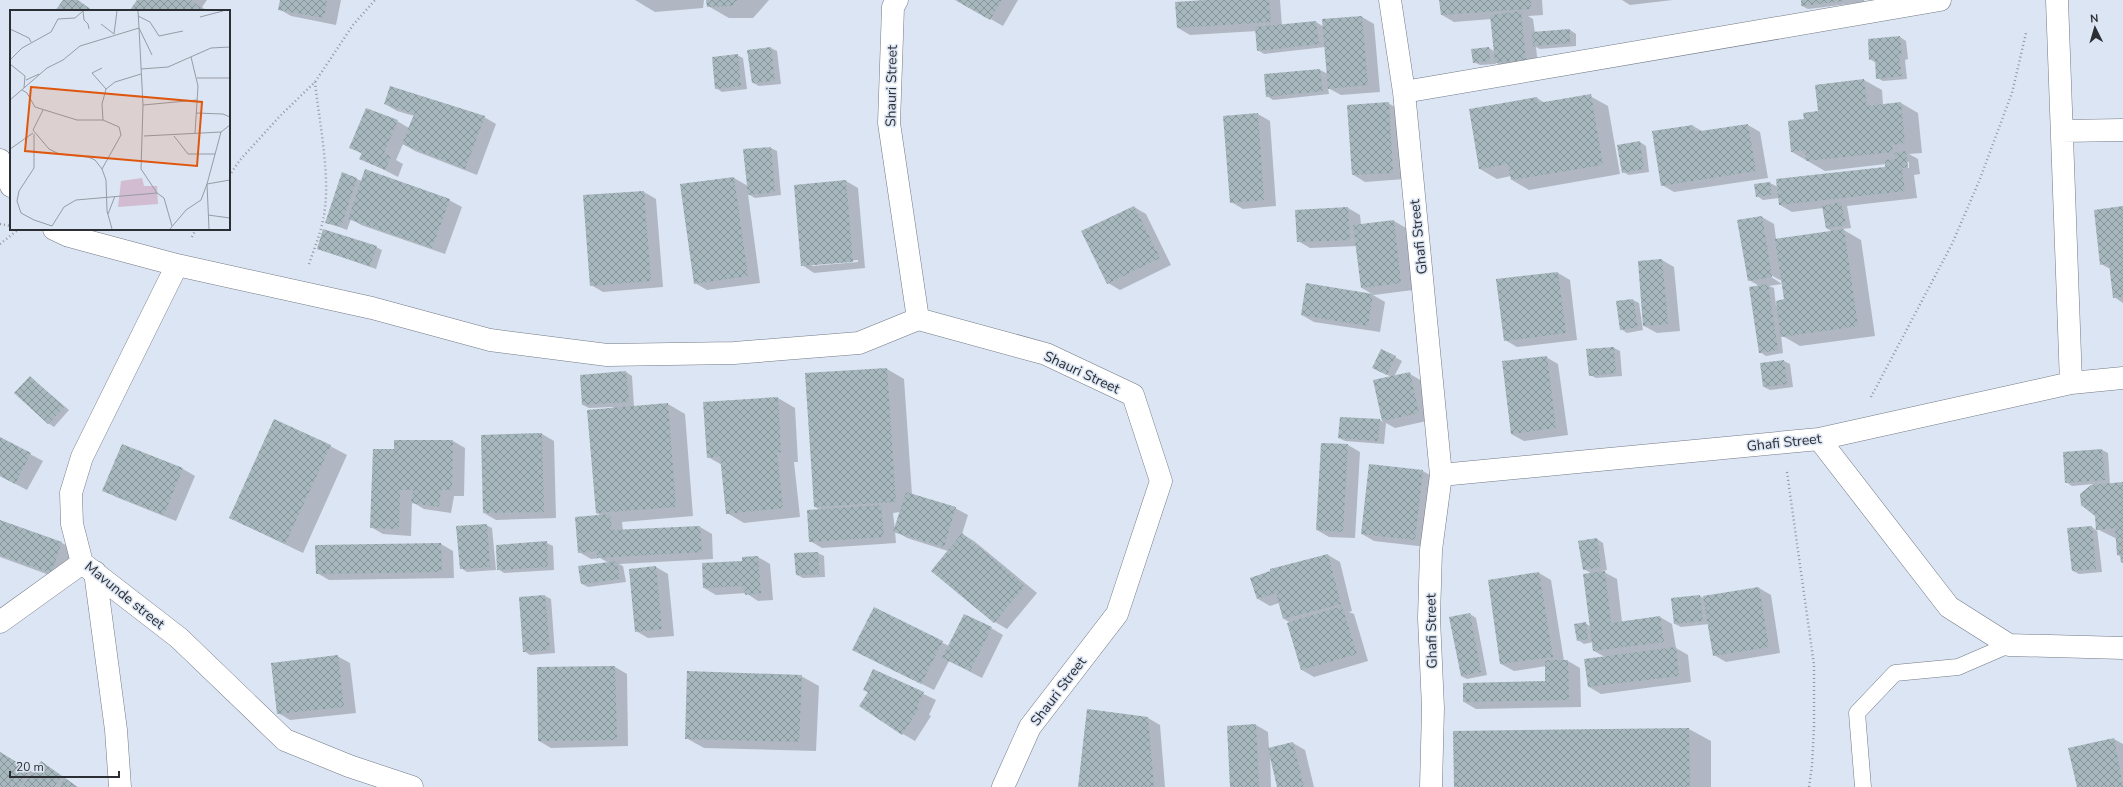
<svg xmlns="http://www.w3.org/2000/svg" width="2123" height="787" viewBox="0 0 2123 787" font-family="'Nunito Sans',sans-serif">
<defs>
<pattern id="building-cross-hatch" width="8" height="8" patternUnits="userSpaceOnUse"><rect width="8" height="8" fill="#a6b7bd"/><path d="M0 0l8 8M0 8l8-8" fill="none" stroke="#87959a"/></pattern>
</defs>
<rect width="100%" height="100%" fill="#dce5f3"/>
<path fill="#0003" fill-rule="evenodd" d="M139 0H207L202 7 207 11H133Z
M281 0H341L336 25 291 16 279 9Z
M635 0H704L703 8 655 12Z
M707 0H769L753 18H729L708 6Z
M957 0H1018L1003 26Z
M1221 0H1280L1282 26 1316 22 1324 27 1323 20 1362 17 1374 24 1380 92 1341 95 1328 88 1329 94 1273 100 1267 96 1265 75 1320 70 1328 74 1325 47 1264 54 1258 50 1257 31 1190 35 1178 28Z
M1440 0H1542L1543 15 1528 16 1533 19 1535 33 1570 30 1576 34V46L1540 49 1536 47 1538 66 1508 69 1495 62 1496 64 1480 65 1474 62 1489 48 1495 52 1492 19 1454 22 1442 15Z
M1622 0H1673L1630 5Z
M1802 0H1864V2L1808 9 1802 6Z
M1900 37 1906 41 1908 59 1905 60 1907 79 1883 81 1877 78 1876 63 1870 59 1869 40Z
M771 48 777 51 781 84 759 86 753 83Z
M737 55 743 58 747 89 722 92 716 88Z
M1864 80 1882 90 1883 105 1901 103 1918 113 1922 153 1909 154 1918 159 1920 174 1914 175 1917 198 1847 206 1851 228 1842 229 1861 240 1875 336 1800 346 1781 335 1783 353 1766 356 1760 352 1759 286 1749 280 1762 217 1774 224 1776 239 1833 232 1826 228 1823 208 1792 212 1780 205 1779 198 1763 200 1757 196 1770 183 1778 187 1886 168V164L1825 171 1792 152 1805 119 1819 112 1816 85ZM1906 162H1909V168H1908ZM1769 274 1782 281V284L1768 275ZM1782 284 1785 300 1776 306 1774 288 1769 286Z
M1590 96 1608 106 1620 174 1529 190 1512 180 1511 176 1497 179 1480 169 1537 98 1545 103Z
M1388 103 1400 110 1405 179 1365 182 1352 174Z
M385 104 484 117 496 124 477 175 415 151 403 144 396 160 403 164 398 177 361 158 362 154 351 147 397 121 409 128 414 116 397 111Z
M1258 114 1270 121 1276 206 1243 209 1231 202Z
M1748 125 1760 132 1768 178 1674 192 1662 185 1693 126 1704 132Z
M1640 142 1646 146 1649 172 1629 175 1623 172Z
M771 148 777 151 781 195 755 198 748 194 760 283 707 290 695 283 681 185 734 178 748 186Z
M343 174 362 181 449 200 462 207 445 254 361 225 351 219 347 230 326 222Z
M846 181 858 188 865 268 814 273 802 265ZM858 260V262L812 266V264Z
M644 192 656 199 663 287 603 292 591 285Z
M1134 207 1146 214 1171 265 1120 290 1108 283Z
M2123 207V303L2114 297 2110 269 2101 264Z
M1348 208 1360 215 1361 225 1394 221 1406 228 1413 290 1374 295 1362 288 1357 246 1310 248 1298 241Z
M376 247 382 250 376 269 318 249Z
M1662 260 1674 267 1680 331 1657 333 1644 326 1639 262Z
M1558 273 1570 280 1577 340 1517 347 1505 340Z
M1307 285 1373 295 1385 302 1380 332 1314 322 1302 315Z
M1633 300 1639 303 1643 330 1627 333 1621 329Z
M1614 348 1620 351 1622 376 1596 378 1590 375Z
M1382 350 1402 361 1394 377 1410 374 1422 381 1431 420 1395 428 1386 423 1384 444 1345 441 1339 438 1380 420 1383 422 1374 381 1392 377 1379 371Z
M1546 357 1558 364 1568 435 1524 441 1511 434Z
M1784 361 1790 364 1793 387 1770 390 1764 387Z
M887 369 904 379 912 495 955 508 968 515 962 534 974 541 1037 593 1007 629 995 622 932 570 948 551 907 538 895 531 896 543 822 548 810 541 821 510 815 507ZM900 512 895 530 893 513Z
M626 372 632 376 634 407 668 404 685 414 693 516 622 522 623 531 700 527 712 534 713 559 619 564 623 566 626 582 588 587 582 584 609 563 600 558 591 559 579 552 602 516 596 513 613 408V407L589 408 583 405Z
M30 377 69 410 54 427 48 423Z
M778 398 795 408 798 462H794L800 517 744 523 727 513 722 465 708 457Z
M542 434 554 441 556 518 496 520 484 513Z
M0 438 43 461 27 490 0 476Z
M453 441 465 448 464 496H454L451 513 424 509 412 502 411 536 383 534 371 527 395 450Z
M123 445 183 469 195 476 176 521 116 497 104 490Z
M1348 445 1360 452 1355 538 1329 537 1317 530Z
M330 446 347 455 303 553 230 518Z
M2102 450 2108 453 2110 484 2123 483V562L2121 557 2118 555 2117 539 2097 529 2102 572 2079 574 2073 571 2092 527 2097 531 2096 516 2082 495 2093 484 2072 486 2066 482Z
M1423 471 1435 478 1427 547 1374 541 1362 534Z
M0 521 62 543 74 550 63 580 0 557Z
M486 525 492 528 496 570 467 572 461 568Z
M1597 539 1603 543 1607 570 1602 571 1617 579 1622 622 1660 617 1672 624 1676 648 1688 655 1691 682 1601 694 1589 687 1605 657 1594 651 1593 642 1584 644 1578 640 1585 623 1591 627 1592 574 1584 569Z
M547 543 553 546 554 570 504 573 498 569Z
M441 544 453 551 454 578 329 580 317 573Z
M818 553 824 556 825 577 803 578 797 575Z
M1328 555 1340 562 1352 611 1349 612 1354 614 1368 661 1314 677 1302 670 1291 623 1284 619 1279 603 1270 606 1258 599Z
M758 557 770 564 773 600 758 601 746 593 716 595 704 588 743 562Z
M656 567 668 574 674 636 648 638 636 631Z
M1539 573 1551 580 1564 661H1568L1580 668 1581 707 1476 709 1464 702 1546 682V666L1514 671 1501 664 1489 581Z
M1759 588 1771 595 1780 653 1726 662 1714 655 1709 624 1681 627 1675 624 1700 596 1705 599Z
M545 596 551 599 555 653 530 655 524 651 520 598Z
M874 608 949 646 991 628 1003 635 982 678 949 661 934 690 866 656Z
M1470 614 1476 618 1487 675 1467 679 1461 676Z
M337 656 350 663 356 713 290 720 278 713Z
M615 667 627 674 628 746 551 748 539 741Z
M874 670 936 700 929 715 931 716 915 741 903 734 869 693 865 690Z
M801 676 819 686 816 751 704 748 686 738Z
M1148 718 1160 725 1165 787H1079Z
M1256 725 1268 732 1269 749 1293 743 1305 750 1314 787H1278L1270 754 1271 787H1231Z
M1689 729 1711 741V787H1455L1454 732Z
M2114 739 2123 744V787H2078Z
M1 753 34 773 47 766 78 787H0Z"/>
<path fill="url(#building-cross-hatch)" d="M63 0H78L93 11H55Z
M137 0H191L201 8 198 11H132L130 10Z
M280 0H327L324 18 278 10Z
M706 0H737L732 6 707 7Z
M955 0H1002L990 20Z
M1205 0H1269L1271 22 1177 28 1175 2Z
M1439 0H1531V9L1441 15Z
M1801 0H1844V1L1801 6Z
M1521 11 1526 60 1495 63 1490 15Z
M1362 16 1368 85 1328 89 1322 19Z
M1316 21 1319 44 1257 51 1255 27Z
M1570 29V43L1533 46 1532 32Z
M1900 36 1902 56 1899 57 1902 76 1876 79 1875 59 1869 60 1868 39Z
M771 47 775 81 752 83 747 50Z
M1489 47 1490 61 1473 63 1471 49Z
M738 54 741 86 715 89 712 57Z
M1320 69 1323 91 1266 97 1264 74Z
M1864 79 1867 106 1901 102 1905 143 1892 145 1893 152 1806 161 1805 150 1791 152 1788 121 1804 119 1803 113 1818 111 1815 85Z
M390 86 485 116 465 169 402 144 414 114 384 104Z
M1591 94 1603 165 1511 180 1508 164 1479 169 1469 109 1537 97 1538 103Z
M1389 102 1393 173 1352 175 1347 105Z
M366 108 398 120 384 153 391 157 385 170 359 159 362 153 349 148Z
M1258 113 1264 200 1230 203 1223 116Z
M1748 124 1756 171 1661 186 1652 131 1693 125 1694 132Z
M1640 141 1644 169 1622 173 1617 145Z
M771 147 775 192 748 195 743 149Z
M1906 151 1908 167 1902 168 1905 191 1779 205 1776 179 1885 167V160L1896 159 1894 153Z
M365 169 450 199 432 248 348 219Z
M342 172 357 178 341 227 325 223Z
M734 177 748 276 694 284 680 184Z
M846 180 853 262 801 266 794 185Z
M1770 182 1772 195 1756 197 1754 184Z
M644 191 651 281 590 286 583 195Z
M1841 202 1846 225 1826 228 1822 206Z
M1134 206 1160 258 1107 284 1081 231Z
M2123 206V297L2113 298 2109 263 2100 265 2094 210Z
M1348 207 1350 240 1297 242 1295 210Z
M1762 216 1772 277 1748 281 1737 220Z
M1394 220 1401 283 1361 288 1353 225Z
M323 229 377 246 370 266 317 249Z
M1844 229 1858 326 1781 337 1776 301 1784 299 1775 239Z
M1662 259 1668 324 1643 326 1638 261Z
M1558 272 1566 333 1504 341 1496 279Z
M1306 283 1373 294 1368 326 1301 315Z
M1768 284 1778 350 1759 353 1749 287Z
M1633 299 1638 327 1620 330 1616 301Z
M1614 347 1616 373 1589 376 1586 349Z
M1381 349 1396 356 1387 375 1372 368Z
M1547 356 1556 428 1511 434 1502 361Z
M1784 360 1787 384 1763 387 1760 363Z
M887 368 896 502 814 507 805 373Z
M626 371 629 402 582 405 580 375Z
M1410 372 1419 413 1382 421 1373 380Z
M30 376 64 407 48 424 14 393Z
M778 397 781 452 777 453 783 508 726 514 720 456 707 458 703 402Z
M668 403 676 507 596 513 587 410Z
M1340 417 1380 419 1378 441 1338 438Z
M274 419 331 445 285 544 229 518Z
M542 433 544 512 483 513 481 435Z
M0 437 31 453 15 484 0 476Z
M394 440H453L452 490H441L439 507 411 503 413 490H400L399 529 370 528 373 449H394Z
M1321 443 1348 444 1343 532 1316 530Z
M122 444 183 468 164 515 102 491Z
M2102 449 2105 480 2065 483 2063 452Z
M1369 464 1423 470 1415 540 1361 534Z
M2123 482V563L2121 562 2120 555H2117L2115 528 2096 530 2095 516 2081 505 2080 494 2091 485Z
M906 492 956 507 944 547 893 532Z
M881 505 884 537 809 542 807 510Z
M610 514 612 530 700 526 702 552 597 558V551L578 553 575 517Z
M0 520 62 542 51 573 0 555Z
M487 524 490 567 460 569 456 526Z
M2092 526 2096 569 2072 571 2067 528Z
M962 533 1025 586 994 623 931 571Z
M1597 538 1601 567 1583 570 1578 541Z
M547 541 548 567 497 570 496 545Z
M441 543 442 572 316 574 315 545Z
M818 552 819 574 796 575 794 553Z
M1328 554 1341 604 1283 619 1276 593 1257 599 1250 578 1270 571V569Z
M758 556 761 593 745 595 744 586 703 588 702 563 742 561V557Z
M617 561 620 579 581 584 578 566Z
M656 566 662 629 635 632 629 569Z
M1605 571 1611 623 1660 616 1664 642 1593 651 1583 574Z
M1539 572 1553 657 1500 664 1488 580Z
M1759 587 1769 647 1713 656 1703 596Z
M545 595 550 650 523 652 519 597Z
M1700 595 1703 621 1674 624 1671 598Z
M1342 606 1357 654 1301 670 1287 623Z
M874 607 943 641 921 684 852 650Z
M1470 613 1481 672 1461 676 1449 617Z
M964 614 992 627 970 671 942 658Z
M1586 622 1588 639 1577 641 1574 624Z
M1676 647 1679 676 1588 687 1584 659Z
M338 655 344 707 277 714 271 663Z
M1545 660H1568L1569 700 1463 702V683L1545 681Z
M615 666 617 740 538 741 537 667Z
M873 669 924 692 917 707 919 708 902 735 859 706 868 692 863 690Z
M687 671 802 675 799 742 685 739Z
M1087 709 1148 717 1154 787H1078Z
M1256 724 1259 787H1230L1227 726Z
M1689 728 1690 787H1454L1453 731Z
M2114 738 2123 787H2077L2068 748Z
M1293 742 1304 787H1277L1268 748Z
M0 752 30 770 20 787H0Z
M41 761 62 776 54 787H22Z
M65 778 77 787H59Z"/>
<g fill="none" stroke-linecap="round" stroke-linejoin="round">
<defs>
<path id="service" d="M1863 787 1857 713 1895 673 1958 667 2009 645"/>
<path id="minor" d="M897 0 893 7 889 123 918 319 1046 354 1133 395 1161 481 1117 614 1030 727 1003 787
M1390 0 1404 92 1441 475 1431 550 1429 618 1433 708 1431 787
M2057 0 2071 383
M1404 92 1940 0
M2062 131 2123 130
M0 160 11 186
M54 229 69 236 177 265 372 308 490 340 607 355 734 353 859 343 918 319
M177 265 82 457 71 493 72 524 82 563 179 638 285 740 349 766 412 787
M1819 439 1949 607 2009 645 2123 648
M1441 475 1819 439 2071 383 2123 378
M95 572 116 730 120 787
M0 622 82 563"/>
</defs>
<use href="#service" stroke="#727a86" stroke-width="17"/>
<use href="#minor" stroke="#727a86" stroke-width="23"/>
<path stroke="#9097a1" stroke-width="2.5" stroke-dasharray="1 3" stroke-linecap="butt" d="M229 176 240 160 280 116 315 82 353 25 375 0
M0 224 11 226
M192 237 196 229
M0 244 19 229
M309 264C314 249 320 235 323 220 332 182 319 121 315 82
M1871 397 1952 244 1980 179 2012 93 2026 33
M1787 472 1814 665V727L1812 766 1809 787"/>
<use href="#service" stroke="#fff" stroke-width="16"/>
<use href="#minor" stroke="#fff" stroke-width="22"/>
</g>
<g text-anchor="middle" stroke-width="3" stroke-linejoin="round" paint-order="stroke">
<g font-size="14" fill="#2b2e33" stroke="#dce5f3">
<text transform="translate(891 86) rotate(-89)" y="5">Shauri Street</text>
<text transform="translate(1418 237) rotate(-96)" y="5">Ghafi Street</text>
<text transform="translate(1082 372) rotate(25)" y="5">Shauri Street</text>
<text transform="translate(1784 442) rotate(-6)" y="5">Ghafi Street</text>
<text transform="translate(125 595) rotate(39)" y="5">Mavunde street</text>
<text transform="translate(1431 631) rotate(-91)" y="5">Ghafi Street</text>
<text transform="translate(1058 691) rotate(-53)" y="5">Shauri Street</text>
</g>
</g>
<g transform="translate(10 10)">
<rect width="220" height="220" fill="#dce5f3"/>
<path d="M132 168 134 176H147L148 194 108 197 111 171Z" fill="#d1bcd1"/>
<path fill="none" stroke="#959ca6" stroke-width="1" d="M73 1 74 10 78 14 79 19M128 1 129 18 142 45M128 6 140 12 149 26 173 21M190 7 213 1M91 14 104 24 107 1M129 18 133 95 131 159 147 183 154 188 162 216M0 19 19 28 21 32M181 47 188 76 185 123M0 50 12 38 41 22 48 9 65 8 73 1M0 54 15 66 14 78M131 59 158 57 201 38 220 37M187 68H220M16 70 29 64M96 79 105 72 131 64M12 80 17 83 25 97 67 110H93M0 90 37 58 53 50 70 36 129 18M133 95 187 90M33 100 23 120 39 139 49 144 78 147 85 150 92 159 96 170 97 201 102 219M186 103 213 104 220 107M24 124V158L9 181 7 191 11 203 24 210 42 216 54 197 66 190 147 183M134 126 211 122M164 126 178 144H205M0 139 23 123M92 159 111 125 109 117 93 110 92 94 96 79 82 63 92 58M98 204 105 186M198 205 220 208M160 219 176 200 191 190 197 174 220 170M199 219 197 174 211 122 220 115"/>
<path fill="#df570e" fill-opacity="0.15" stroke="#df570e" stroke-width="2" d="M21 77 192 92 187 156 15 141Z"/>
<rect width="220" height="220" fill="none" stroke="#2b2e33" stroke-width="2"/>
</g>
<g transform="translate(2095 28) rotate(355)" stroke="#dce5f3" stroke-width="3" paint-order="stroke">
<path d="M0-3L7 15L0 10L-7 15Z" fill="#2b2e33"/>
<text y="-6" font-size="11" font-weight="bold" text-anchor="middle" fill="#2b2e33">N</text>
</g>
<path d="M10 771v6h109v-6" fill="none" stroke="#2b2e33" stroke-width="2"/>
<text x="16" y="771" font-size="12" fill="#2b2e33" stroke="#dce5f3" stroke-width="3" paint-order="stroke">20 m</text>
</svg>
